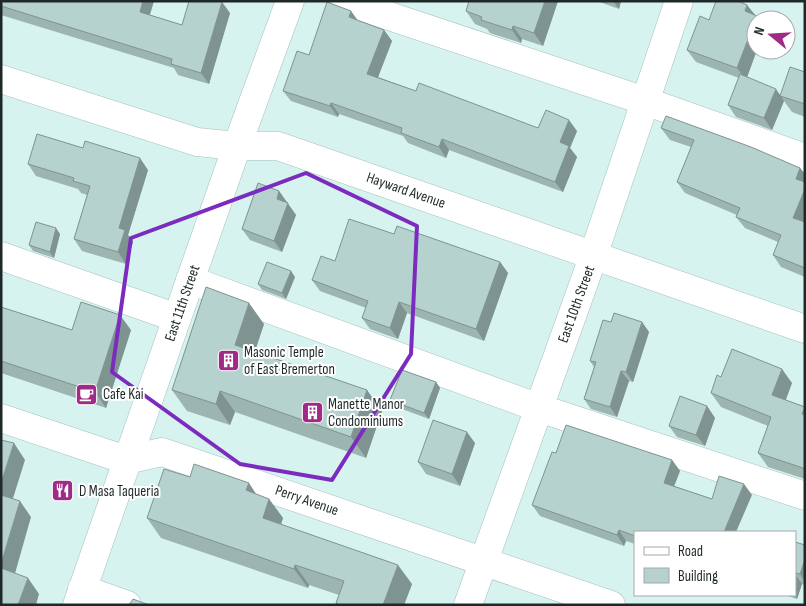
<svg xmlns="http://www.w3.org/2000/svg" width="806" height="606" viewBox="0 0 806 606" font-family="'Sofia Sans Condensed',sans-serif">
<rect width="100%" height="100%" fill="#d7f3f0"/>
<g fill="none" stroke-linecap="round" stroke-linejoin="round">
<defs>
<path id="minor" d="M344 1 645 101 805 158
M1 79 197 142 237 146H278L805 329
M1 256 177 318
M190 280 539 408 805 496
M126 460 162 452 611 605
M82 589 127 605
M468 605 586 277 679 1"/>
<path id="major" d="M1 418 126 460
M77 605 237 146 290 1"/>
</defs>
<use href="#minor" stroke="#a5c0bd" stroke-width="29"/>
<use href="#major" stroke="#a5c0bd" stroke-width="29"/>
<use href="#minor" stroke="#fff" stroke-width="28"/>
<use href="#major" stroke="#fff" stroke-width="28"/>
</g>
<path fill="#9db5b1" d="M1 1H154L150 15 182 25 230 13 209 84 178 75 174 68 1 15Z
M469 1H558L543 46 522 39 521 43 490 33 487 29 475 24 466 11Z
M597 1H621L619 9Z
M747 5 754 15 757 50 747 77 781 95 805 72V117L792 112 784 101 772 130 736 117 728 105 739 78 696 62 687 50 709 20Z
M357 20 384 30 392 41 378 77 416 91 538 128 577 131 570 148 577 157 563 192 449 150 446 158 408 143 403 136 339 114 338 117 291 101 283 91 309 55Z
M661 128 800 168 805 174V277L781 267 773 255 778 242 745 228 736 217 737 215 685 193 677 182 691 147 670 140Z
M28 164 148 170 128 235 133 242 126 264 82 251 74 239 87 195 81 193 78 189 36 176Z
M279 191 296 215 282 252 250 240 242 229Z
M60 234 54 258 33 251 29 245Z
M394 234 500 262 508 273 484 341 407 313 398 339 370 329 362 318 366 308 320 291 312 280 335 261Z
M295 277 286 299 262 290 258 284Z
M1 307 72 330H131L106 408 1 373Z
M611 322H642L649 332 633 382 629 381 617 417 591 409 584 399 594 367 590 361Z
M264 324 255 351 382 411 366 458 235 412 230 425 187 411 172 390Z
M721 377 792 383 786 400 805 407V479L768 467 758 453 768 426 721 407 711 393Z
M436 382 440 388 429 419 394 406 390 400Z
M707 406 715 418 705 446 677 437 669 426Z
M475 443 460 486 426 474 418 462Z
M556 453 672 460 680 471 674 486 712 499 752 495 635 532V544L626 541 624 546 540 516 532 505Z
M190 477 256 494 269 499 283 518 281 524 412 584 404 605H337L336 603 339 595 309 585 308 588 161 538 147 518Z
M795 542 805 545V585L802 584 797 599 785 595H795Z"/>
<path fill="#7f9390" d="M143 1H154L147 23 140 12Z
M545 1H558L543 46 534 33Z
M613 1H621L619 9Z
M222 2 230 13 209 84 201 73Z
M747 5 756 16 745 11Z
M351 11 359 22 349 17Z
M757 16 760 20H756V50H757L746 80 737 68Z
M513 26 522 39 521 43 512 30Z
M384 30 392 41 375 85 367 74Z
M776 89 784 101 772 130 764 118Z
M331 103 339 114 338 117 330 106Z
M569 120 577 131 570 148 577 157 563 192 555 182 560 142Z
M442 139 449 150 446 158 439 147Z
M140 158 148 170 128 235 133 242 126 264 118 252 119 228Z
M800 168 805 174V221L802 229 793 218 796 179Z
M279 191 296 215 282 252 274 241 277 199Z
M56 228 60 234 54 258 50 252Z
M500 262 508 273 484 341 476 329Z
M291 271 295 277 286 299 282 293Z
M399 302 407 313 398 339 390 328Z
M249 303 264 324 250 366 235 345Z
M120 315 131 330 106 408 95 392Z
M642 322 649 332 633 382 626 372Z
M782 369 792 383 782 409 772 395Z
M621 371 629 381 617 417 610 407Z
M436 382 440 388 429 419 424 413Z
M367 390 382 411 366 458 351 437Z
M220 391 235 412 230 425 216 404Z
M707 406 715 418 705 446 696 435Z
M467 432 475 443 460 486 452 474Z
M14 443 25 460 9 511 1 499V483Z
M672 460 680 471 671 494 664 483Z
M249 483 262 503 246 490Z
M744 484 752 495 736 532H724Z
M269 499 283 518 277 537 263 518Z
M20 501 31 517 12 584 1 569V564Z
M619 530 626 541 624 546 617 535Z
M805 559V581L800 574Z
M295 565 309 585 308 588 294 569Z
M398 565 412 584 404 605H383Z
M795 574 802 584 797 599 795 595Z
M28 578 39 594 36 605H18Z"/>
<path fill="#b6d2ce" stroke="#7f9390" d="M1 1H143L140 12 182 25 189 1H220L222 2 201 73 171 64 172 59 1 6Z
M469 1H545L534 33 513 26 512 30 481 20 482 17 466 11Z
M716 1H738L747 5 745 11 757 16 737 68 687 50 700 16 709 20Z
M327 2 351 11 349 17 384 30 367 74 416 91 419 83 538 128 546 110 569 120 560 142 569 146 555 182 442 139 439 147 401 133 402 128 331 103 330 106 283 91 297 51 309 55Z
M790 67 805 72V104L780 96Z
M740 74 776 89 764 118 728 105Z
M666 116 751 147 800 168 796 179 805 182V189L793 218 805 222V268L773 255 781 235 736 217 740 208 677 182 694 140 661 128Z
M37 134 83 148 85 141 140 158 119 228 125 230 118 252 74 239 90 186 73 181 74 178 28 164Z
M258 183 279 191 277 199 288 203 274 241 242 229Z
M349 219 394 234 397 226 500 262 476 329 399 302 390 328 362 318 368 301 312 280 321 256 335 261Z
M36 222 56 228 50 252 29 245Z
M267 262 291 271 282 293 258 284Z
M206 287 249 303 235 345 367 390 351 437 220 391 216 404 172 390Z
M81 302 120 315 95 392 1 361V307L72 330Z
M614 313 642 322 626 372 621 371 610 407 584 399 596 362 590 361 603 320 611 322Z
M732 349 782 369 772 395 805 407 802 414 805 415V469L800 467 758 453 771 417 711 393 717 375 721 377Z
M402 370 436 382 424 413 390 400Z
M680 396 707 406 696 435 669 426Z
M433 420 467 432 452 474 418 462Z
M566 425 672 460 664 483 712 499 719 476 744 484 724 532H635V536L619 530 617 535 532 505 552 452 556 453Z
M1 440 14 443 1 483Z
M194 464 249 483 246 490 269 499 263 518 398 565 383 605H340L336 603 344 581 295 565 294 569 147 518 164 469 190 477Z
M1 495 20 501 1 564Z
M795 542 805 545V559L800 574 795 573Z
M1 568 28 578 18 605H1Z
M133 599 149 605H129Z"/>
<path fill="none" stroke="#7b2cbf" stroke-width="4" stroke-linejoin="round" d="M306 173 417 226 411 354 332 480 240 464 112 372 131 238Z"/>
<defs>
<symbol id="building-square" viewBox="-11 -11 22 22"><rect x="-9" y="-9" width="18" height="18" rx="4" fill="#9f2b87" stroke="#fff"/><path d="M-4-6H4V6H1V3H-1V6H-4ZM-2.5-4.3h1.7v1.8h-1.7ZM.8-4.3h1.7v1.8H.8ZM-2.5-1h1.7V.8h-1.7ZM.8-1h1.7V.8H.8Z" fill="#fff"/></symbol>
<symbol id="cafe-square" viewBox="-11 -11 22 22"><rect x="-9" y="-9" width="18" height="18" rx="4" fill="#9f2b87" stroke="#fff"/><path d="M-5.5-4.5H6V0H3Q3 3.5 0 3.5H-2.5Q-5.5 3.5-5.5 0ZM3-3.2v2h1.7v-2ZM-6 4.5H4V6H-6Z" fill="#fff"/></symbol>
<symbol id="restaurant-square" viewBox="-11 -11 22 22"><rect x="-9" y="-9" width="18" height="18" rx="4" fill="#9f2b87" stroke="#fff"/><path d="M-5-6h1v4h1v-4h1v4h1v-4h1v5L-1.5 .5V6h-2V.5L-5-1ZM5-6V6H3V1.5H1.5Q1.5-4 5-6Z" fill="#fff"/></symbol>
</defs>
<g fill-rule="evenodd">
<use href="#building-square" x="216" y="348" width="25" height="25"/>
<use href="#cafe-square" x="74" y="382" width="25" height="25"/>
<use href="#building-square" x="300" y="400" width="25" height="25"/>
<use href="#restaurant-square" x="50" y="478" width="25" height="25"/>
</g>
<g text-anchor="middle" stroke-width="4" stroke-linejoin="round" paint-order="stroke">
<g font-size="15" fill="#1e2927" stroke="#fff">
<text transform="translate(406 190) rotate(19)" y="5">Hayward Avenue</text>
<text transform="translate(182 303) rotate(-71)" y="5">East 11th Street</text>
<text transform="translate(576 304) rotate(-70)" y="5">East 10th Street</text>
<text transform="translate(307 500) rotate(19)" y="5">Perry Avenue</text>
</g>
<g font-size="15" fill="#1e2927" stroke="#fff" text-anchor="start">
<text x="244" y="357">Masonic Temple<tspan x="244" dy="17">of East Bremerton</tspan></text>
<text x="103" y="399">Cafe Kai</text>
<text x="328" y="409">Manette Manor<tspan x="328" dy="17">Condominiums</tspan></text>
<text x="79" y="496">D Masa Taqueria</text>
</g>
</g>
<rect width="806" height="606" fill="none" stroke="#1e2927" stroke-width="5"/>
<rect x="634" y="531" width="162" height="65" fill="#ffffff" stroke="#a5a9a9"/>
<rect x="644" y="547" width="25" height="8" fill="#ffffff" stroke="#a5a9a9"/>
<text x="678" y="556" font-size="15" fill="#1e2927">Road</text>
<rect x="644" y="568" width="25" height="15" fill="#b6d2ce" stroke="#a5a9a9"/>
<text x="678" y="581" font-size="15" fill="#1e2927">Building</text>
<g transform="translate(771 35) rotate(288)"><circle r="24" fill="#ffffff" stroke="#a5a9a9"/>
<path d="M0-4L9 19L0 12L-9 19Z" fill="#9f2b87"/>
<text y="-8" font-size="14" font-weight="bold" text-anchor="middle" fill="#1e2927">N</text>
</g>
</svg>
